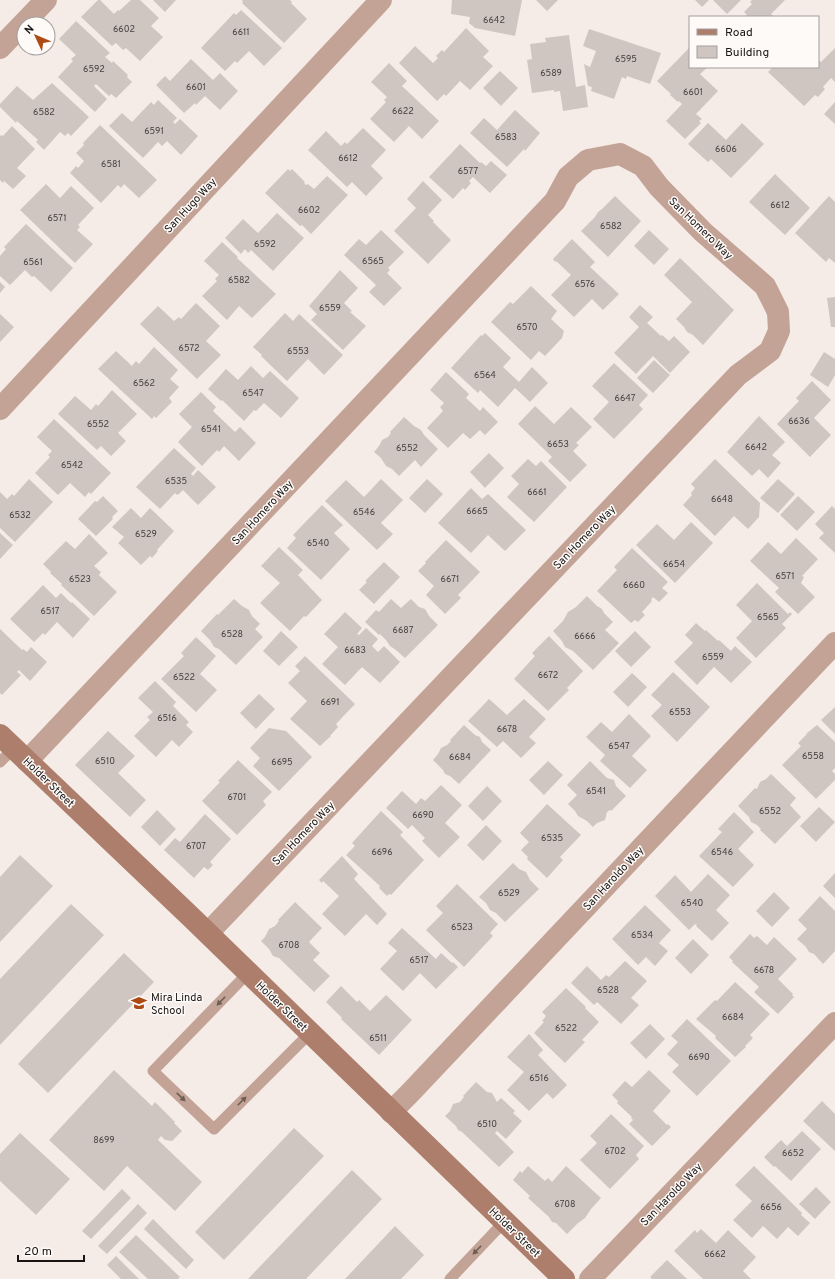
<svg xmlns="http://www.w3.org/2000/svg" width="835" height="1279" viewBox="0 0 835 1279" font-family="Overpass,sans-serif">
<rect width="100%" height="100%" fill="#f5ebe7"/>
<path fill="#cfc6c2" d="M98 0H100L114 14 118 10 119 11 131 0H140L159 18 151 26 163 37 140 61 126 48 123 50 116 43 112 46 81 17Z
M153 0H176L165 12Z
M242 0H290L292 2 291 3 307 19 284 43 242 3 243 2Z
M452 0H522L515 36 475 28 469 23 470 17 451 14Z
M536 0H558L547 11Z
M695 0H709L702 7Z
M713 0H741L727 14Z
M752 0H785L771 14 774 17H745L747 15 744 12 752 4 750 2Z
M241 10 282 48 264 66 249 51 237 63 235 61 225 71 201 48 234 13 236 15Z
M76 21 110 53 105 57 112 63 113 61 128 75 127 77 132 82 116 98 111 94 109 96 96 84 94 86 107 99 95 112 58 77 73 61 71 59 76 55 59 39Z
M466 28 489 51 483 57 493 66 470 90 460 81 446 96 444 94 437 101 399 63 415 46 433 63 438 58 436 56 442 50 444 52Z
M589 29 661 53 650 84 627 76 626 79 622 77 614 99 591 91 592 87 588 86 584 64 590 67 596 51 583 46Z
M569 35 576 87 585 85 588 107 563 111 560 91 554 92V90L532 93 527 60 532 59 530 44 546 42 545 38Z
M690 47V67H708L700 74 718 91 696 114 702 119 699 121 701 123 685 139 666 121 682 104 679 101 678 102 670 95 671 94 657 81Z
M835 48V82L831 78 823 87 825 89 818 97 815 95 804 106 768 72 773 67H818V60L821 62Z
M191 59 213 80 220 73 238 91 220 110 205 96 196 105 195 103 184 113 156 85 165 76 170 81Z
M389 63 407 81 402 86 439 121 422 139 409 126 394 142 370 119 386 102 384 100 387 97 371 82Z
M500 71 518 88 501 106 483 88Z
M52 83 89 117 71 136 68 133 65 136 60 132 44 150 36 142 38 140 17 121 16 123 0 107V104L17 86 33 100Z
M158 100 177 118 173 122 175 124 180 119 198 136 181 155 167 141 162 146 158 142 143 158 109 126 122 113 132 122 151 102 154 105Z
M835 102V124L824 114Z
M515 110 540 133 525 151 524 149 507 167 470 133 484 118 497 130Z
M708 123 726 140 742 123 764 144 731 178 711 159 708 162 688 144Z
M100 125 157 180 139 198 124 184 121 188 118 185 101 203 70 173 76 166 78 168 84 161 76 153 84 145 83 143Z
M12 126 35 149 17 168 26 176 13 189 4 181 3 183 0 180V136L2 135 3 136Z
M363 128 386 150 371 166 383 178 366 196 352 182 347 187 308 150 326 131 341 146 345 142 347 144Z
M460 144 480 163 481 162 486 166 491 161 507 175 490 193 473 177 469 181 471 183 465 190 463 188 453 199 429 177Z
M288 169 290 171 292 169 305 182 304 183 306 185 308 184 314 189 327 176 348 195 311 234 302 225 300 226 265 193Z
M775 174 810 208 785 235 749 202Z
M423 181 442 200 428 215 434 221 433 222 451 240 428 264 394 231 416 208 407 199Z
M46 184 60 198 71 186 94 208 78 225 80 227 77 230 93 244 75 263 20 210Z
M615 196 641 221 608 257 581 231 595 217 598 212 602 209Z
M829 196 835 202V263L829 258 826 262 795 233Z
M277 213 304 238 273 271 251 250 248 253 245 249 241 254 225 238 243 219 258 233Z
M26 224 73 268 51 292 34 276 32 277 25 270 10 285 0 276V256L6 249 4 247Z
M381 230 404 252 388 268 390 270 387 273 402 288 384 306 369 292 376 285 344 255 359 239 366 245Z
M649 230 669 249 654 265 634 246Z
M572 239 595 262 590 267 619 294 603 310 592 299 574 317 551 295 571 275 556 261 555 262 553 259Z
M222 242 238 257 237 258 276 294 252 318 239 306 227 320 202 296 217 281 215 279 219 275 204 261Z
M680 258 734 310 703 345 693 335 687 332 684 327 676 319 692 302 664 275Z
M340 270 358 288 344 303 352 311 350 312 366 326 343 350 311 320 317 314 309 306Z
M0 282 5 287 0 293Z
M531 286 557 311 551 319 564 331 562 338 545 356 539 351 531 360 491 322 510 302 513 304Z
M835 297V327H831L827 298Z
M196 303 220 326 206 341 221 355 197 379 140 324 158 306 174 321 179 317 181 319Z
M640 305 653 317 647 323 661 336 662 335 669 341 674 336 690 352 670 373 653 356 636 374 614 353 639 327 629 317Z
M285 313 293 321 299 314 343 355 324 375 308 359 287 381 261 356 262 355 253 347Z
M0 314 14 327 0 342Z
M485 333 511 358 503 367 519 382 532 367 548 383 530 402 515 388 498 407 480 390 478 393 451 368 481 335 482 336Z
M154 347 178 370 170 379 179 387 169 398 172 402 156 418 154 416 152 419 98 369 116 351 132 366 136 361 139 364Z
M824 352 835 359V375L828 387 810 375Z
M654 360 670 375 653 393 637 378Z
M614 363 648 395 639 405 643 409 614 439 593 419 609 402 592 386Z
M251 366 263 378 270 371 299 398 281 418 264 403 256 411 254 410 244 421 222 400 221 401 208 389 226 369 238 380Z
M446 372 469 394 466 398 480 411 483 407 498 422 485 435 480 430 470 439 463 433 448 448 427 428 443 411 440 407 444 403 430 390Z
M812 381 831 400 814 418 831 435 810 457 777 424 799 401 796 398Z
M112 390 137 414 118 433 126 441 111 456 101 446 97 450 58 414 75 396 91 410 96 404 98 406Z
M201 392 216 407 213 411 235 432 240 427 256 443 239 461 224 446 219 452 217 450 202 466 178 442 192 427 179 414Z
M535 406 554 424 571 407 592 427 576 443 579 445 573 451 587 465 570 482 548 461 552 457 518 424Z
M759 416 785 442 772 455 781 463 768 478 759 469 752 476 727 452Z
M404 417 414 426 421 430 424 435 438 449 421 467 415 460 399 476 392 469 386 466 381 458 374 452 379 446 382 440 388 437 391 433 390 432Z
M54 419 111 473 91 494 89 492 85 497 70 483 58 495 35 473 50 457 48 455 52 451 37 437Z
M174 448 196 468 191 474 193 476 198 470 216 487 198 505 183 490 179 494 177 495 175 493 160 509 136 487Z
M489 453 504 468 485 488 470 472Z
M528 459 536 466 541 461 567 487 534 522 507 497 519 484 511 476Z
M715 459 760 503 759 517 748 529 734 516 715 536 683 505 692 495 691 493 695 488 691 484Z
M29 479 53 502 15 542 0 528V492L7 499 12 494 14 496Z
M381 479 403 500 381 523 393 534 377 550 325 501 346 480 364 497Z
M427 479 443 494 425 513 409 498Z
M778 479 795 494 778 513 760 498Z
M471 488 482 499 488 494 526 530 505 551 488 535 471 553 438 523Z
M103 496 118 511 112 517 113 519 96 536 78 519 95 501 97 502Z
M798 496 815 512 797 531 780 515Z
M322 505 343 525 334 533 350 549 321 580 287 548 296 538 293 535Z
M832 506 835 509V553L819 538 824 533 815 524Z
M131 508 141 518 150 508 174 531 157 550 158 551 152 558 150 556 141 565 118 543 124 537 112 527Z
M691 522 713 543 675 583 636 545 657 524 674 540Z
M0 533 13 545 0 559Z
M89 534 108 553 94 566 101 572 99 575 117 592 94 616 61 585 62 584 50 573 51 572 43 564 66 541 75 549Z
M796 538 818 559 802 576 804 577 801 583 815 597 798 614 775 592 779 588 750 561 768 542 781 554Z
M446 540 480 572 458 595 461 598 445 614 426 595 434 586 418 571 426 563 425 562Z
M279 547 303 570 298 575 322 600 306 617 304 616 290 631 260 603 280 583 261 566Z
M632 548 668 582 662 588 668 593 659 602 653 597 651 600 652 601 642 612 645 615 638 622 635 620 631 623 597 591 617 570 614 567Z
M384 562 400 577 374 604 359 590 367 582 365 581Z
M757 583 788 614 790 612 792 614 782 624 786 628 756 658 736 638 752 621 736 605Z
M43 585 56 598 61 593 71 603 72 602 90 619 73 638 57 622 45 635 43 633 34 642 10 619Z
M587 596 597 606 602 609 604 613 613 622 605 630 619 643 593 670 573 651 565 647 562 641 553 631 563 621 568 612 576 607Z
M234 599 242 606 249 610 252 616 260 624 255 629 263 637 236 665 219 649 214 647 210 640 201 631 217 614 218 615Z
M391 599 401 608 411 599 419 607 425 609 429 616 438 625 405 658 396 650 390 646 386 640 380 634 379 635 365 622 376 610 379 612Z
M345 612 362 628 357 634 359 635 366 628 378 639 372 646 378 652 384 646 400 662 380 683 362 667 345 685 322 664 338 647 324 634Z
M696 623 705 631 706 630 718 641 719 640 731 651 735 646 752 662 731 683 714 667 697 685 674 662 693 643 685 635Z
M0 629 22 650 23 649 27 652 31 647 47 662 30 681 19 670 17 672 21 675 2 695 0 693Z
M281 631 298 647 279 666 263 651Z
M635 631 651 647 631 667 615 651Z
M549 636 583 671 567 688 569 690 548 711 514 679 535 656 532 653Z
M196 637 216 656 200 674 217 690 196 712 161 679 184 656 181 653Z
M305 656 355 704 336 724 338 727 330 736H331L320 746 290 719 307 701 288 683 300 671 295 666Z
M673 672 710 707 677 742 651 716 662 705 651 695Z
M632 673 647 687 628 707 613 692Z
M155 681 176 702 173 706 189 722 186 725 193 732 179 747 172 740 156 757 134 736 150 720 147 717 153 712 138 698Z
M259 694 275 709 256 729 240 713Z
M489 699 507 715 524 699 546 719 529 737 536 743 521 758 503 741 497 747 468 721Z
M835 707V734L821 720Z
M629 714 651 736 632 756 647 770 630 788 600 761 605 755 586 737 601 722 612 732Z
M464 725 475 735 480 737 482 742 491 750 459 784 450 776 445 774 443 770 433 760 438 754 441 748 447 745 451 741 450 740Z
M817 725 835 742V768L832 771 835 774V780L816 799 782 765 801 746 798 743 807 734H806Z
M269 728 286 731 312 757 279 791 253 766 260 758 250 748Z
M108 731 135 756 118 773 146 800 130 817 75 765Z
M238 760 272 792 263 801 266 805 237 835 202 801 220 782 218 781Z
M548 761 563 775 544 795 529 780Z
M590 761 607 778 614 780 616 786 626 796 611 811 610 810 607 812 605 820 597 823 593 827 587 821 578 816 575 811 568 804 577 795 567 785Z
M771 774 796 798 790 805 801 817 775 844 760 830 761 829 757 825 751 822 749 817 738 806 755 788 757 789 760 782 766 779Z
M441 785 462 805 445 823 460 837 439 858 422 841 425 838 412 825 408 829 386 808 402 791 416 804 421 798 425 801Z
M487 786 502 801 483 821 468 806Z
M547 804 581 835 560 857 563 860 547 878 527 859 528 857 521 850 529 842 520 833Z
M819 807 835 822 816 842 800 826Z
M157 810 176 829 160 846 141 827Z
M381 811 403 832 400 835 424 860 391 895 389 894 387 896 379 888 380 886 346 855 355 846 352 843Z
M734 812 754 832 738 849 754 865 733 887 699 856 722 832 718 829Z
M205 814 231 839 210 862 213 865 208 870 204 867 194 878 164 850 175 838 180 842Z
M486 825 502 841 483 861 467 845Z
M20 855 53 886 0 942V877Z
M342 856 358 874 354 879 387 914 377 925 366 914 345 936 322 914 339 896 323 881 322 883 319 880Z
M513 863 519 869 526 872 530 880 539 889 505 922 496 913 490 910 486 903 479 897Z
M835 873V898L823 886Z
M708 874 730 895 716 910 729 923 712 941 696 926 697 925 695 924 689 930 655 896 675 875 691 892Z
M457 884 498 924 490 933 493 936 464 967 426 930 443 913 436 906Z
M774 892 790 908 772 927 756 911Z
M820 896 835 911V951L823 964 814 954 809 952 806 947 797 939 807 929 798 920Z
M295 902 322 928 309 942 320 953 313 960 330 976 314 992 279 958 273 956 269 949 261 941 265 937 269 929 275 926 279 921 278 920Z
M71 904 104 935 0 1045V979Z
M645 905 671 930 659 943 668 951 655 966 646 957 638 965 612 939Z
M402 928 436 959 441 953 452 963 453 962 458 967 436 989 420 973 403 991 380 969 397 951 388 943Z
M750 934 754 938 757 936 767 945 774 937 797 959 778 979 793 994 792 995 794 997 778 1014 754 992 759 987 732 962 733 961 729 957Z
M693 939 709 955 691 974 675 958Z
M124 953 154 982 48 1093 18 1064Z
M625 961 647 981 631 998 639 1005 621 1024 597 1002 594 1005 571 983 587 966 601 980 606 975 609 977Z
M735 982 770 1014 750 1035 753 1038 745 1046 746 1047 735 1057 715 1038 716 1036 696 1019 715 1000 717 1001Z
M341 986 357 1002 359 1000 370 1011 386 995 412 1020 379 1055 341 1019 342 1018 326 1002Z
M566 988 586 1007 585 1008 599 1022 582 1040 585 1042 565 1063 534 1033 544 1022 542 1021 546 1016 542 1012Z
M687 1019 731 1061 697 1096 672 1072 679 1065 667 1054 678 1042 671 1036Z
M650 1024 665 1039 646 1059 630 1043Z
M529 1034 543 1050 538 1055 567 1085 553 1099 547 1093 529 1111 507 1090 524 1072 507 1057Z
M114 1070 152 1106 155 1102 175 1122 174 1123 182 1131 172 1141 165 1140 161 1136 158 1140 202 1182 175 1211 127 1166 104 1191 49 1140Z
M649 1070 671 1091 653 1111 667 1125 668 1124 671 1127 652 1146 629 1124 633 1120 631 1118 632 1117 617 1103 618 1101 612 1095 625 1081 632 1087Z
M476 1082 487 1092 492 1093 497 1102 501 1098 515 1111 513 1113 522 1121 506 1139 497 1131 495 1133 514 1152 499 1167 462 1132 458 1130 456 1126 445 1116 450 1111 453 1104 460 1102 464 1097 463 1096Z
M822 1101 835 1114V1151L803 1121Z
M611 1114 644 1146 636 1155 639 1159 610 1189 580 1160 597 1143 590 1136Z
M294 1128 324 1156 224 1260 195 1232Z
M802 1131 821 1149 791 1181 775 1166 774 1167 764 1157 781 1140 787 1146Z
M20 1133 70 1179 36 1215 0 1181V1154Z
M528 1166 545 1181 548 1178 552 1182 566 1166 601 1198 591 1209 585 1218 577 1224 567 1234 556 1223 552 1222 549 1217 528 1198 530 1196 513 1180 520 1171 522 1173Z
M754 1166 802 1213 801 1215 810 1223 798 1236 788 1227 777 1239 763 1226 752 1238 733 1220 752 1201 735 1185Z
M352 1170 382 1199 306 1279H248Z
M816 1187 831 1202 815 1219 799 1204Z
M122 1189 131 1198 91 1239 82 1231Z
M138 1204 147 1213 107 1254 98 1246Z
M153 1219 194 1260 186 1269 144 1229Z
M395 1226 424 1255 401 1279H345Z
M701 1229 716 1243 728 1230 756 1257 743 1271 751 1279H703L674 1251 695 1230 697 1233Z
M136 1235 180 1277 178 1279H148L119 1252Z
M116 1256 139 1279H121L107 1265Z
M667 1260 687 1279H652L650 1277Z"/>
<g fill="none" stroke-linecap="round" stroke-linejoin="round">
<path stroke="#c3a396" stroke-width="11" d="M0 762 14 748
M248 973 153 1071 214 1129 310 1033
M450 1279 504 1222"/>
<path stroke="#c3a396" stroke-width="22" d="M0 48 46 0
M0 409 381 0
M27 761 555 201 568 177 588 160 620 154 643 166 659 187 703 232 765 286 778 312 779 331 770 351 738 375 208 933
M391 1112 410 1093 835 643
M590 1279 835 1023"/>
<path stroke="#ac7e6b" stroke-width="22" d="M0 735 192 918 564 1279"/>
</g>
<defs><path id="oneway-solid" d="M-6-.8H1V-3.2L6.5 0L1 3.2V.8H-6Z"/></defs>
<g fill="#6e5c55">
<use href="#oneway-solid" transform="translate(221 1001) rotate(134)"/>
<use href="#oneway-solid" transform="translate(181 1097) rotate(44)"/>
<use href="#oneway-solid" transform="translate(242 1101) rotate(-45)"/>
<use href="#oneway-solid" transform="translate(477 1250) rotate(134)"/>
</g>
<defs>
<symbol id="school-bare" viewBox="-9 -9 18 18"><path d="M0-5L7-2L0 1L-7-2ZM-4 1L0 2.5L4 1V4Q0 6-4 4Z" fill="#ad4a14" stroke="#fefaf8" stroke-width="2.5" paint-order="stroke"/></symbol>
</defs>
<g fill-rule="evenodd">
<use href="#school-bare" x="128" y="992" width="22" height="22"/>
</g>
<g text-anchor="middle" stroke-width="3" stroke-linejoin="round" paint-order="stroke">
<g font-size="9" fill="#464140">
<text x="494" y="23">6642</text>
<text x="124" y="32">6602</text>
<text x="241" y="35">6611</text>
<text x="626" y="62">6595</text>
<text x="94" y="72">6592</text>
<text x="551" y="76">6589</text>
<text x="196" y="90">6601</text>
<text x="693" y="95">6601</text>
<text x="403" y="114">6622</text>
<text x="44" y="115">6582</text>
<text x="154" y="134">6591</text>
<text x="506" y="140">6583</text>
<text x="726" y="152">6606</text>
<text x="348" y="161">6612</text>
<text x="111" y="167">6581</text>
<text x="468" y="174">6577</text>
<text x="780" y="208">6612</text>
<text x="309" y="213">6602</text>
<text x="57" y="221">6571</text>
<text x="611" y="229">6582</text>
<text x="265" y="247">6592</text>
<text x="373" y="264">6565</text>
<text x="33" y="265">6561</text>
<text x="239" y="283">6582</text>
<text x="585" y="287">6576</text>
<text x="330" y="311">6559</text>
<text x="527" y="330">6570</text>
<text x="189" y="351">6572</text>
<text x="298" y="354">6553</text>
<text x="485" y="378">6564</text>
<text x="144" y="386">6562</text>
<text x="253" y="396">6547</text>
<text x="625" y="401">6647</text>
<text x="799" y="424">6636</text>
<text x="98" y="427">6552</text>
<text x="211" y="432">6541</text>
<text x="558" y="447">6653</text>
<text x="756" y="450">6642</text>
<text x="407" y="451">6552</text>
<text x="72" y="468">6542</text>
<text x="176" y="484">6535</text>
<text x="537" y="495">6661</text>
<text x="722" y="502">6648</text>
<text x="477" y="514">6665</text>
<text x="364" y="515">6546</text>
<text x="20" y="518">6532</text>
<text x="146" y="537">6529</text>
<text x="318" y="546">6540</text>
<text x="674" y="567">6654</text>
<text x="785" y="579">6571</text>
<text x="80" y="582">6523</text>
<text x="450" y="582">6671</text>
<text x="634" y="588">6660</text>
<text x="50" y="614">6517</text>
<text x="768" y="620">6565</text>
<text x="403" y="633">6687</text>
<text x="232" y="637">6528</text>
<text x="585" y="639">6666</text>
<text x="355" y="653">6683</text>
<text x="713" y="660">6559</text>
<text x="548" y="678">6672</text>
<text x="184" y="680">6522</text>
<text x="330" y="705">6691</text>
<text x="680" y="715">6553</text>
<text x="167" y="721">6516</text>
<text x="507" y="732">6678</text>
<text x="619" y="749">6547</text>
<text x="813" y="759">6558</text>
<text x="460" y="760">6684</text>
<text x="105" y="764">6510</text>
<text x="282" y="765">6695</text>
<text x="596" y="794">6541</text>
<text x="237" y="800">6701</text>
<text x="770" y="814">6552</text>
<text x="423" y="818">6690</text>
<text x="552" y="841">6535</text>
<text x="196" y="849">6707</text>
<text x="382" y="855">6696</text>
<text x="722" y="855">6546</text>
<text x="509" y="896">6529</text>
<text x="692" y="906">6540</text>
<text x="462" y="930">6523</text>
<text x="642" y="938">6534</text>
<text x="289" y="948">6708</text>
<text x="419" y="963">6517</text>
<text x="764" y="973">6678</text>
<text x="608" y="993">6528</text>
<text x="733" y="1020">6684</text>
<text x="566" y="1031">6522</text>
<text x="378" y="1041">6511</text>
<text x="699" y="1060">6690</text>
<text x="539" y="1081">6516</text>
<text x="487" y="1127">6510</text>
<text x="104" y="1143">8699</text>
<text x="615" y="1154">6702</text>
<text x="793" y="1156">6652</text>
<text x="565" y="1207">6708</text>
<text x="771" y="1210">6656</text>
<text x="715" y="1257">6662</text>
</g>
<g font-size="11" fill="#191514" stroke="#fefaf8">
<text transform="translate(190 205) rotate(-47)" y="4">San Hugo Way</text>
<text transform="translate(701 228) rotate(44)" y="4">San Homero Way</text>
<text transform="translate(262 512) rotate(-47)" y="4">San Homero Way</text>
<text transform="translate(584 537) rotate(-46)" y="4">San Homero Way</text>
<text transform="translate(49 782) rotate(44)" y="4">Holder Street</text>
<text transform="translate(303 833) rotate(-46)" y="4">San Homero Way</text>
<text transform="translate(613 878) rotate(-47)" y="4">San Haroldo Way</text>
<text transform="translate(282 1006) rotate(44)" y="4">Holder Street</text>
<text transform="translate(671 1194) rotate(-46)" y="4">San Haroldo Way</text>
<text transform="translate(515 1232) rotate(44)" y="4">Holder Street</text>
</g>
<g font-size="11" fill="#191514" stroke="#fefaf8" text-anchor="start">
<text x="151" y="1001">Mira Linda<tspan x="151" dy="13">School</tspan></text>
</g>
</g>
<rect x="689" y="16" width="130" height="52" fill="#fefaf8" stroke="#a29e9d"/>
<rect x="697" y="29" width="20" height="6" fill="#ac7e6b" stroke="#a29e9d"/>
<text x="725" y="36" font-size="12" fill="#191514">Road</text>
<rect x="697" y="46" width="20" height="12" fill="#cfc6c2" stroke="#a29e9d"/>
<text x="725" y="56" font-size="12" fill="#191514">Building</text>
<g transform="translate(36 36) rotate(314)"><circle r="19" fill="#fefaf8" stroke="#a29e9d"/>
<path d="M0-3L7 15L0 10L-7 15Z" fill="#ad4a14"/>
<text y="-6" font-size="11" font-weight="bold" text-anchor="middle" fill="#191514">N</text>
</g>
<path d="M18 1255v6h66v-6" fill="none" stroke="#191514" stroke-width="2"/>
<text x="24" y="1255" font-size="12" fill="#191514" stroke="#fefaf8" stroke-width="3" paint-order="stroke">20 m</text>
</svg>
